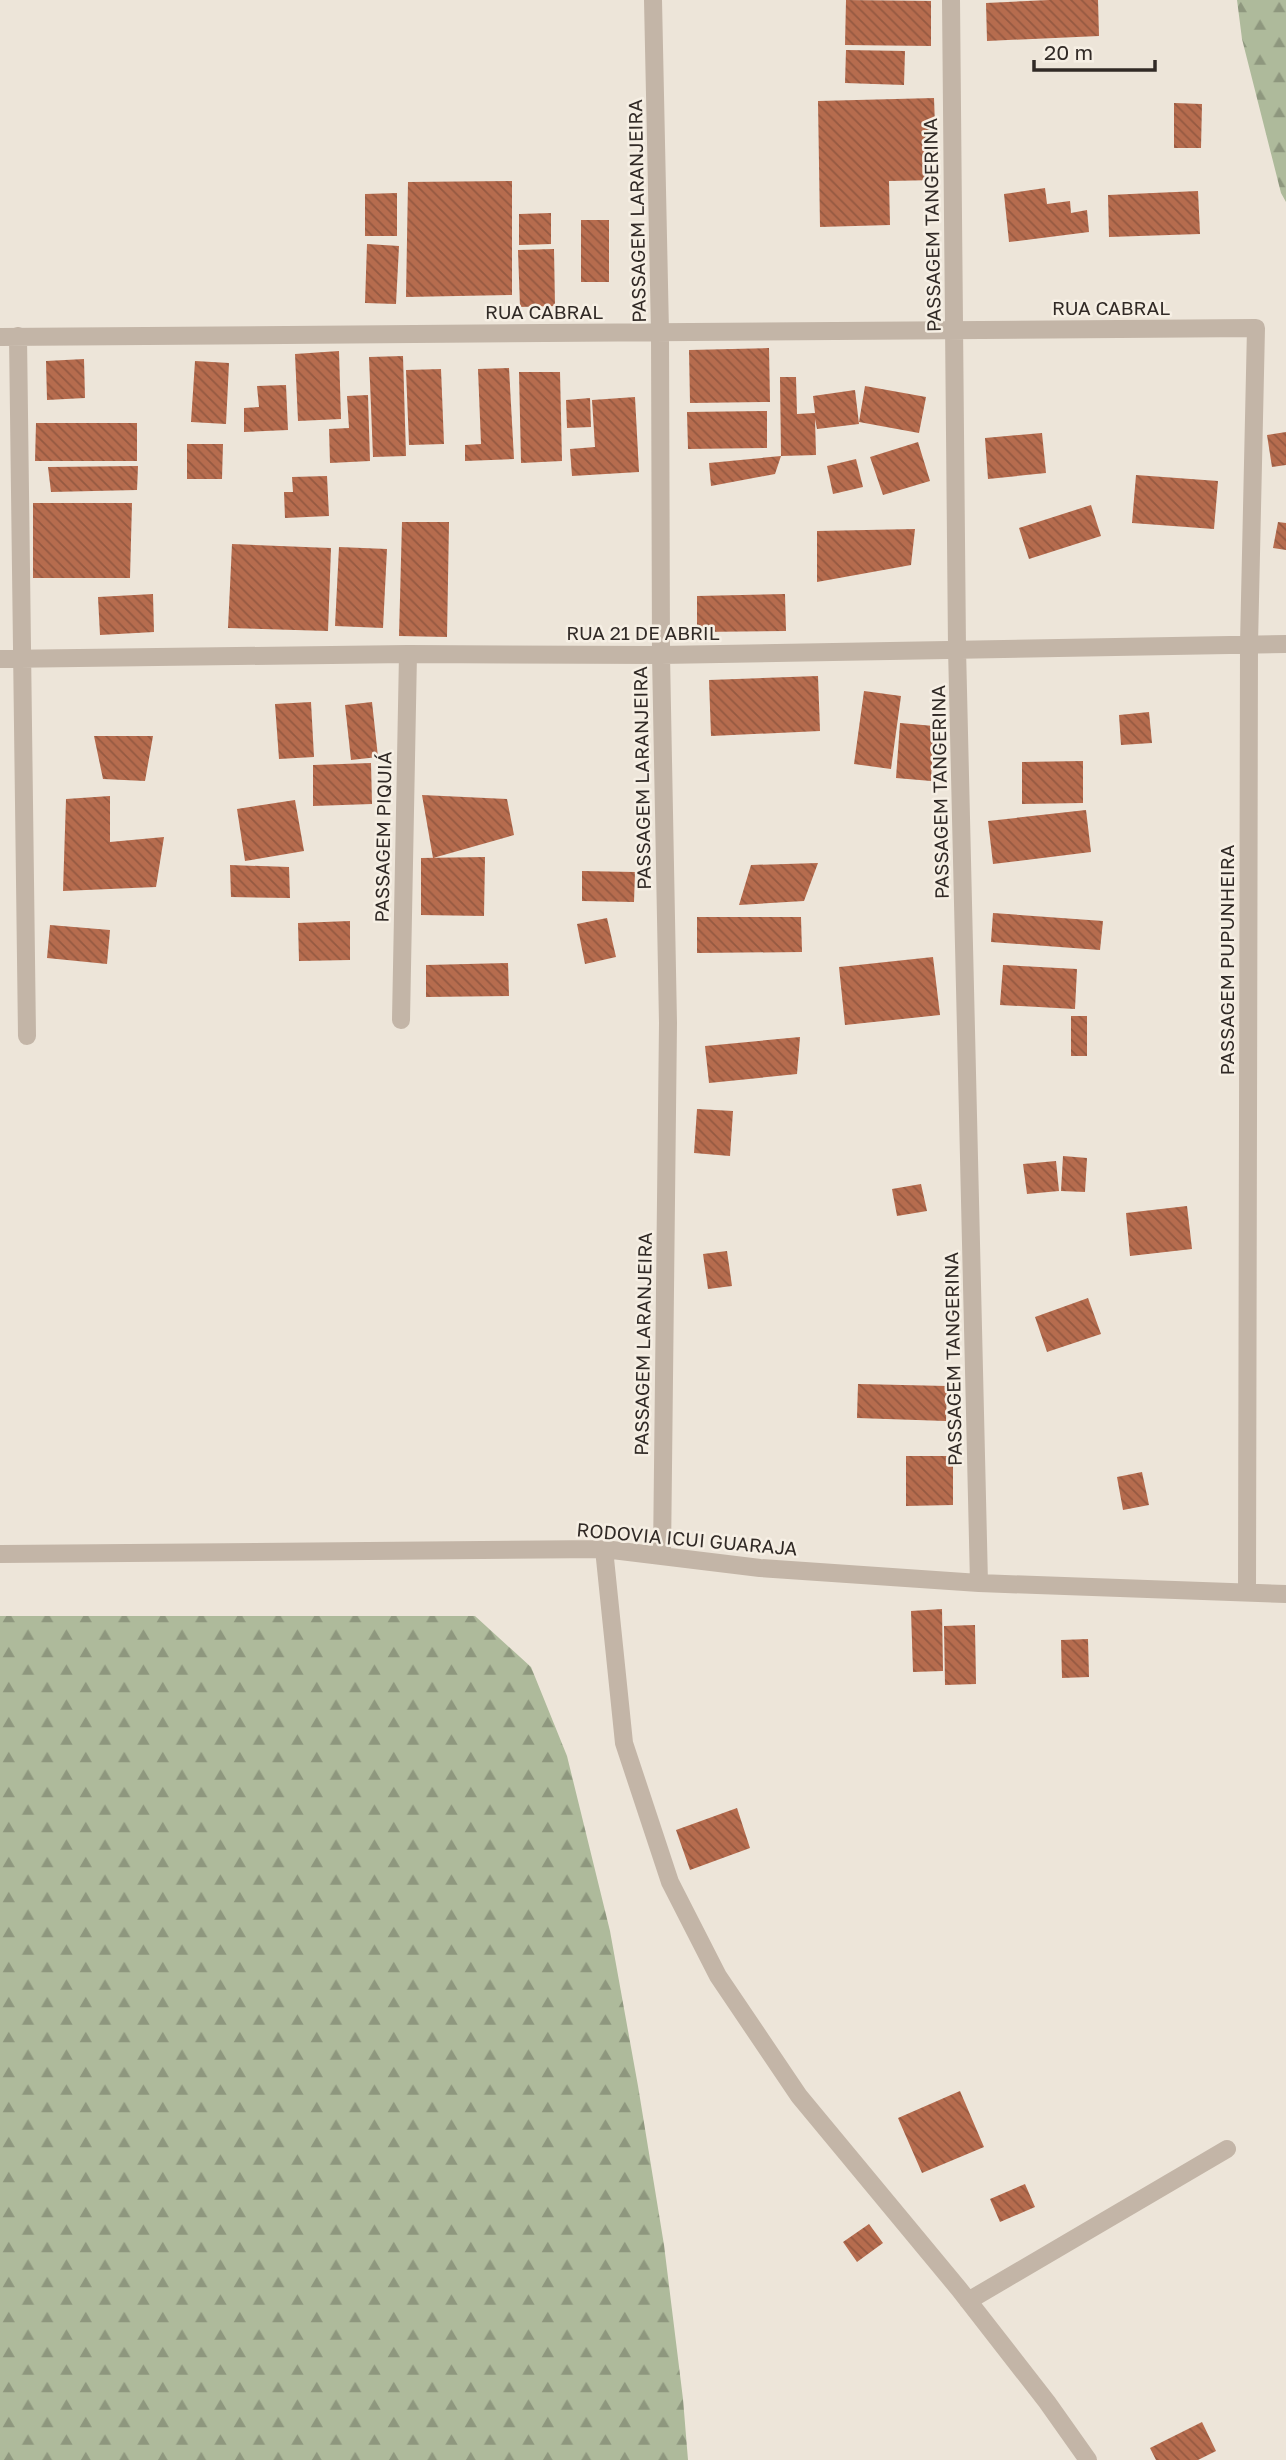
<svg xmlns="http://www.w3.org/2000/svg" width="1286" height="2460" viewBox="0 0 1286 2460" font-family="'Golos Text',sans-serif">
<defs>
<pattern id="forest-firs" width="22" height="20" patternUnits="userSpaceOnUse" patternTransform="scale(1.75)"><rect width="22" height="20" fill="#aeba9b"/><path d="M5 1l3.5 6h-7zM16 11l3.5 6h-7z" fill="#8e977e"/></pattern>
<pattern id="building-back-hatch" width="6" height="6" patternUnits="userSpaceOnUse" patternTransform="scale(1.75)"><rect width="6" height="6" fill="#b66c4e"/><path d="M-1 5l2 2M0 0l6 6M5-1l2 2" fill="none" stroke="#955941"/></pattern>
</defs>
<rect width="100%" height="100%" fill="#ede5d9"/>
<path fill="url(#forest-firs)" d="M1237 0H1286V202L1281 193 1242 39Z
M475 1616 531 1667 567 1756 610 1931 638 2086 664 2245 683 2399 688 2460H0V1616Z"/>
<path fill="url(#building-back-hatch)" d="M846 0 931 1V46L845 45Z
M1049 0H1098L1099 36 987 41 986 3Z
M846 50 905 51 904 85 845 83Z
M934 98 937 180 889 181 890 225 820 227 818 101Z
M1174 103 1202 104 1201 148H1174Z
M512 181V295L406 297 408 182Z
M1045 188 1047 204 1070 201 1071 213 1087 210 1089 232 1009 242 1004 194Z
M1198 191 1200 234 1109 237 1108 195Z
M397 193V236H365V194Z
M551 213V244L519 245V214Z
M581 220H609V282H581Z
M367 244 399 246 396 304 365 303Z
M554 249 555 306 520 307 518 250Z
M769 348 770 402 690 403 689 350Z
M339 351 341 419 298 421 295 354Z
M403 356 406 456 373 457 369 357Z
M84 359 85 398 47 400 46 361Z
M195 361 229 363 226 424 191 422Z
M509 368 514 459 465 461V445L481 444 478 369Z
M441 369 444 444 409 445 406 370Z
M519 372H560L562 461 521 463Z
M780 377H796L797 414 815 413 813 396 855 390 859 424 817 429 815 419 816 455 781 456Z
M286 385 288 430 244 432V408L259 407 257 386Z
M865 386 926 397 919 433 859 422Z
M368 395 370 461 330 463 329 429 349 428 347 396Z
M635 397 639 472 572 476 570 449 595 447 592 400Z
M590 398 591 427 567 428 566 400Z
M767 411V448L688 449 687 412Z
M36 423H137V461H35Z
M1286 432V465L1272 467 1267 435Z
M1042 433 1046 473 988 479 985 438Z
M918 442 930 481 883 495 870 457Z
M187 444H223L222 479H187Z
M781 456 775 474 711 486 709 463Z
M856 459 863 487 833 494 827 466Z
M138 466 137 490 51 492 48 467Z
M1136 475 1218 481 1214 529 1132 523Z
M327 476 329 516 285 518 284 492H293L292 477Z
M33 503H132L130 578H33Z
M1091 505 1101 536 1029 559 1019 528Z
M402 522H449L447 637 399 636Z
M1278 522 1286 523V550L1273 548Z
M915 529 911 565 817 582V531Z
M232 544 331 548 328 631 228 628Z
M339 547 387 549 383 628 335 626Z
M153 594 154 632 100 635 98 597Z
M785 594 786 631 697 632V596Z
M818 676 820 731 711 736 709 680Z
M864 691 901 696 891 769 854 764Z
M311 702 314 757 279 759 275 704Z
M372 702 378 757 351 760 345 705Z
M1149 712 1152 743 1121 745 1119 715Z
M900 723 934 726 931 781 896 778Z
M94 736H153L145 781 103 779Z
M1083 761V803L1022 804V762Z
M371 763 372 804 313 806V765Z
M422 795 507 799 514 835 433 858Z
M110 796V842L164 837 156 887 63 891 66 799Z
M295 800 304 851 245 861 237 809Z
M1086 810 1091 852 993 864 988 821Z
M485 857 484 916 421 915V858Z
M818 863 804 901 739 905 751 865Z
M230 865 289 867 290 898 231 897Z
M582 871 635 872 634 902 582 901Z
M993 913 1103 921 1100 950 991 942Z
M697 917H801L802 952 697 953Z
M607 918 616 957 585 964 577 924Z
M350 921V960L299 961 298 923Z
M50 925 110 930 107 964 47 958Z
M933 957 940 1015 845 1025 839 967Z
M508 963 509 996 426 997V965Z
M1003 965 1077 969 1075 1009 1000 1005Z
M1071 1016H1087V1056H1071Z
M800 1037 797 1074 709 1083 705 1046Z
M697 1109 733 1111 730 1156 694 1153Z
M1063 1156 1087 1158 1085 1192 1061 1191Z
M1056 1161 1059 1191 1027 1194 1023 1164Z
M921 1184 927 1211 897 1216 892 1189Z
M1187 1206 1192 1249 1130 1256 1126 1213Z
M727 1251 732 1286 708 1289 703 1254Z
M1088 1298 1101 1334 1047 1352 1035 1317Z
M858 1384 947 1386 946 1421 857 1418Z
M906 1456H953V1505L906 1506Z
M1142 1472 1149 1505 1123 1510 1117 1477Z
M942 1609 943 1671 913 1672 911 1611Z
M975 1625 976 1684 945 1685 944 1626Z
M1088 1639 1089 1677 1062 1678 1061 1640Z
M737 1808 750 1848 690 1870 676 1830Z
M960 2091 984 2147 922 2173 898 2118Z
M1025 2184 1035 2207 1000 2222 990 2199Z
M869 2224 883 2243 857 2262 843 2242Z
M1202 2422 1216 2451 1198 2460H1156L1150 2448Z"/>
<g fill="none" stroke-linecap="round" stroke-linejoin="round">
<path stroke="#c3b5a7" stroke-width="18" d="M653 0 660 332 661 655 668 1023 662 1556
M951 0 957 648 979 1583
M18 336 27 1036
M0 337 1256 328 1249 644 1247 1591
M0 659 408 654 661 655 1286 644
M401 1020 408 654
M604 1549 624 1743 670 1882 718 1976 799 2096 959 2289 1047 2402 1088 2460
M0 1554 604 1549 760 1568 979 1583 1286 1594
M968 2301 1227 2149"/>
</g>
<g text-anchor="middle" stroke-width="5" stroke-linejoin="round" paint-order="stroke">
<g font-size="19" fill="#312a26" stroke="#f6efe4">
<text transform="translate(637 211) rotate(-91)" y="7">PASSAGEM LARANJEIRA</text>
<text transform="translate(932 225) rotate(-91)" y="7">PASSAGEM TANGERINA</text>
<text x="1111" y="315">RUA CABRAL</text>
<text x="544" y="319">RUA CABRAL</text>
<text x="643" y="640">RUA 21 DE ABRIL</text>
<text transform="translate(642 778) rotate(-91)" y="7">PASSAGEM LARANJEIRA</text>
<text transform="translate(940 792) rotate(-91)" y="7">PASSAGEM TANGERINA</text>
<text transform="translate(383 837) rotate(-89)" y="7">PASSAGEM PIQUIÁ</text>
<text transform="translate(1227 960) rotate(-90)" y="7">PASSAGEM PUPUNHEIRA</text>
<text transform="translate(643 1344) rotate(-89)" y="7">PASSAGEM LARANJEIRA</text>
<text transform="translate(953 1359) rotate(-91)" y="7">PASSAGEM TANGERINA</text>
<text transform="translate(687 1539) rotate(5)" y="7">RODOVIA ICUI GUARAJA</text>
</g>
</g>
<path d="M1034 60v10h121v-10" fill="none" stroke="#312a26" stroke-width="3.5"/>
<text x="1044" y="60" font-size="21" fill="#312a26" stroke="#f6efe4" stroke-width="5" paint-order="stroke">20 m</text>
</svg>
